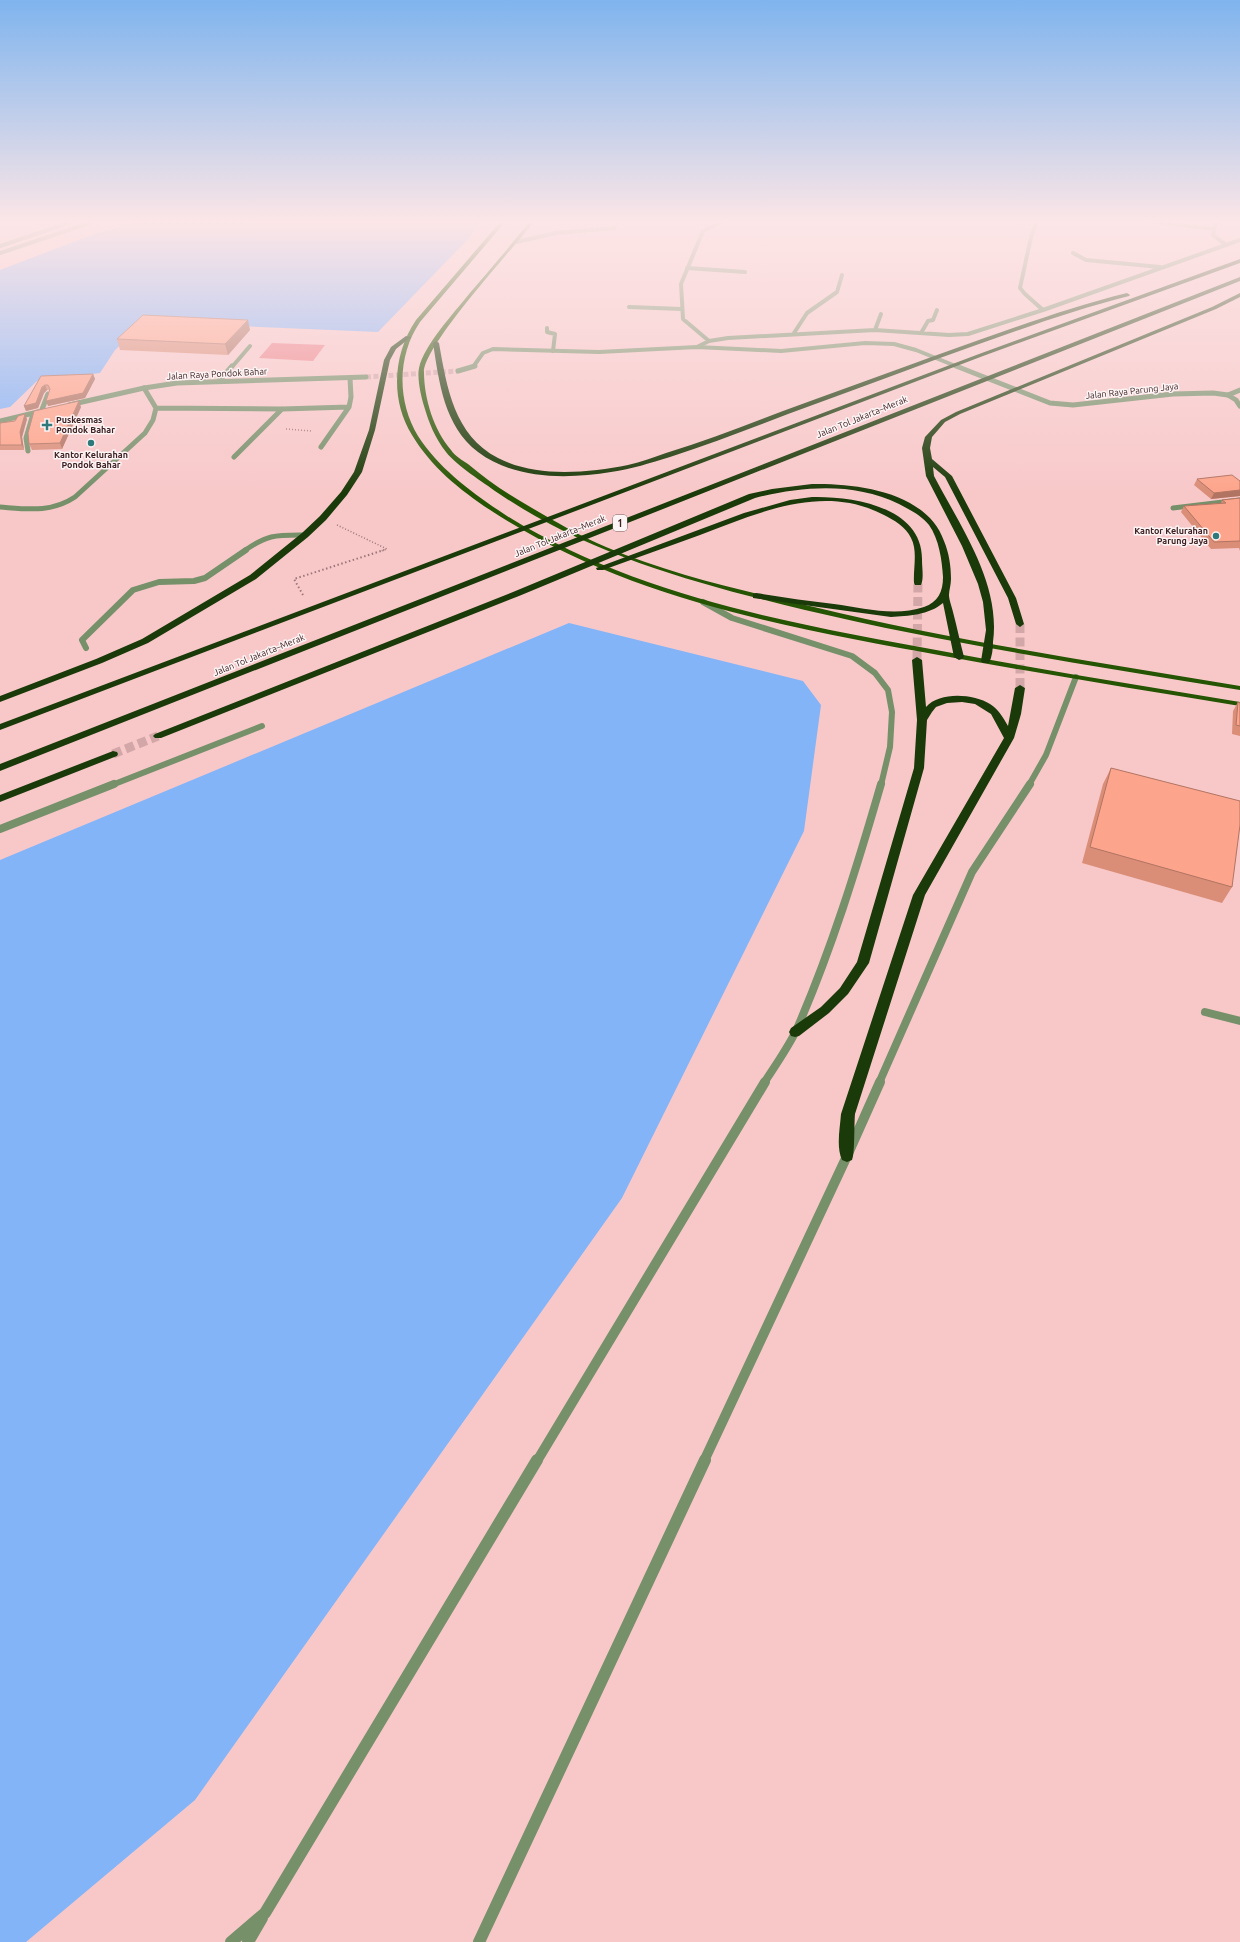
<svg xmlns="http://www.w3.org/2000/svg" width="1240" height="1942" viewBox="0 0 1240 1942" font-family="Ubuntu,sans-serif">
<rect width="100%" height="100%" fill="#f8c8c9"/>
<path fill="#ed848b" d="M272 343 325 345 313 361 259 358Z"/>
<path fill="#83b4f8" d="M142 221H481L470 237 378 332 146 322 115 350 100 373 37 381 10 407 0 409V270L97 233Z
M569 623 803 681 821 705 804 831 622 1198 195 1800 26 1942H0V860Z"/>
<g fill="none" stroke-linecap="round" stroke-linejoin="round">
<path stroke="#d3a7a8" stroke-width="5" stroke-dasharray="5 2.5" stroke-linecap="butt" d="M366 377 458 371"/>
<path stroke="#d3a7a8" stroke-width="9" stroke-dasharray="9 4.5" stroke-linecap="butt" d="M1020 624V688
M917 660 918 583
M113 754 158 736"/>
<path stroke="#9d7677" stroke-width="1.5" stroke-dasharray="1 2" stroke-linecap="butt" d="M286 429 312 431
M337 525 387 549 381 551"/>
<path stroke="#9d7677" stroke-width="2" stroke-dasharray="1.5 2.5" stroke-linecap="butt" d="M303 595 294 579 384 550"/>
<path stroke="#76906a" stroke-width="4" d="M617 221 618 223
M516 242 556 233 615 228
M629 307 682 309
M232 367 250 346"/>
<path stroke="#76906a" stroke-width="5" d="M219 381 232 366
M41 412 48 394
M244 551C268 534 276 535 305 535"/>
<path stroke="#76906a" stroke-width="6" d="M86 648 82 640 133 590 159 582 194 581 205 578 246 550
M112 785 262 726"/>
<path stroke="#76906a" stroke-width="8" d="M0 829 114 784"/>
<path stroke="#76906a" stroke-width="4" d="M1037 221 1031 237 1020 288 1025 294 1043 310
M1146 221 1214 229
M1216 221 1213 235 1226 245
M0 246 74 221
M0 253 95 221
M1073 253 1086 260 1160 267
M687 268 745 272
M547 328V332L555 334 553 351
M875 330 881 314
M794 333 807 313 837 292 842 275
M921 333 928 321 933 320 937 310
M709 341 683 319 681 284 703 231 723 221
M697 347 709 341 728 338 875 330 949 335 968 334 1043 310 1240 240"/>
<path stroke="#76906a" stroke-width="5" d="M1228 395 1240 390
M156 408 282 409 349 407
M321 447 349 407 351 397 350 378
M28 451 26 438 33 414
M234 457 282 409
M0 507C27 509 51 513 75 497L145 433 153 420 156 408 144 388
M1173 508 1240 500"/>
<path stroke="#76906a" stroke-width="8" d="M1205 1012 1240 1021"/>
<path stroke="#76906a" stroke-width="4" d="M473 367 483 353 493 349 599 352 697 347 781 351 865 343 894 344 916 350 958 367"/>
<path stroke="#76906a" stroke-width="5" d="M956 366 1050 403 1073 405 1173 394 1213 393 1228 395 1236 400 1240 406
M458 371 475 366
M69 405 144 388 177 383 366 377
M0 421 42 411"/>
<path stroke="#76906a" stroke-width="6" d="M703 602 732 618 852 656 875 673 888 690 892 712 890 747 881 785
M1029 785 1046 755 1076 677"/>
<path stroke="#76906a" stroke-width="8" d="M764 1083C775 1066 787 1049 796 1031 831 951 857 867 881 784
M879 1083 972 872 1030 784"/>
<path stroke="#76906a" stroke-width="10" d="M537 1461 765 1082
M704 1461 847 1156 880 1082"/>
<path stroke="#76906a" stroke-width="12" d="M231 1942 265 1913 537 1460
M248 1942 262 1918
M479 1942 705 1460"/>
<path fill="#255402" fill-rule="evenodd" d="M501 221H506L420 322C397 356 397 401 418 436 440 470 474 494 507 516 639 598 796 624 947 652 1044 670 1142 686 1240 702V706C1141 690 1043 674 944 656 792 628 634 601 501 517 466 495 433 470 412 435 390 399 393 354 416 320Z
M530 221H535C514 247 424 345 424 372 424 399 434 430 451 450 455 456 462 460 468 464 488 481 509 495 532 508 556 522 580 536 606 547 672 575 744 591 814 607 954 641 1097 662 1240 686V690C1095 666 949 644 805 610 698 584 591 556 498 493 483 482 457 466 446 452 435 438 429 423 424 406 421 396 417 379 419 368 424 345 454 313 469 294 490 270 510 246 530 221Z"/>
<path fill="#1b3a09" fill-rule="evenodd" d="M1240 259V263L983 356 0 730V724L979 354Z
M1240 277V281L0 771V764Z
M1127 293 1130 295 1129 296C1065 312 1003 336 940 358 890 377 839 395 788 414 749 429 710 444 670 457 650 463 632 469 611 472 568 479 515 480 478 452 444 426 439 382 433 343L436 341 439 343C447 388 454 435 498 458 536 478 587 473 628 465 641 462 654 457 666 453 706 441 744 426 783 411 834 392 886 374 937 355 1000 333 1062 309 1127 293Z
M1240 293V297L1216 309 960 414 945 422 932 437 930 448 932 459 952 476 1016 598 1024 624 1020 627 1016 624 1008 598 945 477 933 467 934 476C960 526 1001 583 993 642 993 649 992 657 989 663H983L981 661 986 630 983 602 978 584 962 546 926 476 922 448 925 437 941 420 956 412 1212 307Z
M406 336 411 337 396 349 390 360 375 430 362 472 347 495 326 520 308 537 256 579 148 643 102 663 0 702V696L96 659 142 639 250 575 302 533 320 516 341 492 354 472 369 430 384 360 391 347Z
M812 484C857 483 927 492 944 541 949 553 951 566 951 579 951 585 949 590 949 595 949 600 952 607 953 612 957 627 960 642 964 657L962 659 959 660 954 657 943 603C929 615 908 616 891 617L753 598V594L756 593C782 597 808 601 834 604 863 608 895 617 924 607 938 602 943 592 943 577 942 560 939 539 929 525 921 515 910 510 899 504 854 482 803 486 755 498L519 596 161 738H155L153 736 155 734 513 592 749 494 772 489Z
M812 497C853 496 923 507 922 560 922 568 924 578 921 585H915L914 583C913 569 918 551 911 538 906 527 894 520 884 515 823 483 758 513 700 535 668 547 635 558 603 570H597L596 568 744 513 790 500Z
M917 657 922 660 926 707C940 691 974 694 990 704 998 709 1003 717 1008 726L1015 688 1020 685 1025 688 1021 714 1014 738 925 895 855 1114C854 1124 855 1154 852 1160L847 1162 842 1160C836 1147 840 1128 841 1114L913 895 1004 738 991 714 975 704 962 702 947 703 936 707 932 712 927 720 924 768 869 963 848 994 829 1013 799 1036 795 1037 791 1036 789 1032 791 1028 821 1007 840 988 857 962 914 768 917 720 912 660Z
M113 751 117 752 118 754 117 756 0 802V795Z"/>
</g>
<path fill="#da8e78" d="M250 330 228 355 120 350 117 339Z
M93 374 95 379 85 398 48 406 49 390H47L44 393 38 408 26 411 24 406 41 376Z
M81 407 62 449 32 450 29 444Z
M27 419 22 437 24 450H0V423L15 421Z
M1197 479 1240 481V496L1211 499 1194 485Z
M1240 498V551L1239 548 1211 549 1181 512 1184 506 1221 503 1222 500Z
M1238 702 1240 703V736L1232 734 1233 711Z
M1111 768 1232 887 1222 903 1082 863 1103 784Z"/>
<path fill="#b17462" d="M248 320 250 330 228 355 225 344Z
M93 374 95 379 85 398 48 406 46 401Z
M45 385 47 390 44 393 38 408 26 411 24 406Z
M79 401 81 407 62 449 60 443Z
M25 414 27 419 22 437 24 450 22 445 20 432Z
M1240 490V496L1211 499 1214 493Z"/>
<path fill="#fda58c" stroke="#b17462" d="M143 315 248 320 225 344 117 339Z
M93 374 83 393 46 401 50 389 48 385H45L42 387 36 403 24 406 41 376Z
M79 401 60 443 29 444 28 433 34 411Z
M25 414 20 432 22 445H0V423L15 421 18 416Z
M1232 475 1240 481V490L1214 493 1197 479Z
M1240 498V541L1214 542 1184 506 1226 503 1222 500Z
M1238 702 1240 703V726L1236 725Z
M1111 768 1240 801V825L1232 887 1090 847Z"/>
<linearGradient id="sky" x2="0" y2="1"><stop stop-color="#7fb4ee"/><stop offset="0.45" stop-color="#fce6e7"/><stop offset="1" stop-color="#fce6e7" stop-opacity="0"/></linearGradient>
<rect width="1240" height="493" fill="url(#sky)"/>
<g fill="#2f797a" stroke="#fdf4f5" stroke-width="1.5">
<path d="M45 419h4v4h4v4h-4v4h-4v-4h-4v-4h4z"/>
<circle cx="91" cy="443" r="4"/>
<circle cx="1216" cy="536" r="4"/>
</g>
<g text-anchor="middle" stroke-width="3" stroke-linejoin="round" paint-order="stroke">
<g font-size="9" fill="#3f2223" stroke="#fdf4f5">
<text transform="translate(217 374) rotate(-3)" y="3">Jalan Raya Pondok Bahar</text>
<text transform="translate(1132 391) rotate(-6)" y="3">Jalan Raya Parung Jaya</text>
<text transform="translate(862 417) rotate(-22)" y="3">Jalan Tol Jakarta–Merak</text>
<text transform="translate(560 536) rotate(-22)" y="3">Jalan Tol Jakarta–Merak</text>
<text transform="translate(259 655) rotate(-22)" y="3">Jalan Tol Jakarta–Merak</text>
</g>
<g font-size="9" font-weight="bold" fill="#3f2223" stroke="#fdf4f5" text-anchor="start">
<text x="56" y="423">Puskesmas<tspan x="56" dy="10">Pondok Bahar</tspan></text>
<text x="91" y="458" text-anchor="middle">Kantor Kelurahan<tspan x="91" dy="10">Pondok Bahar</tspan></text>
<text x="1208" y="534" text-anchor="end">Kantor Kelurahan<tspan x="1208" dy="10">Parung Jaya</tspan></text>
</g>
<rect fill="#fdf4f5" stroke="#786162" stroke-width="1" x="613" y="515" width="14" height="16" rx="3"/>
<g font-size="10" font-weight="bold" fill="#3f2223">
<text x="620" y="527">1</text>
</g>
</g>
</svg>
